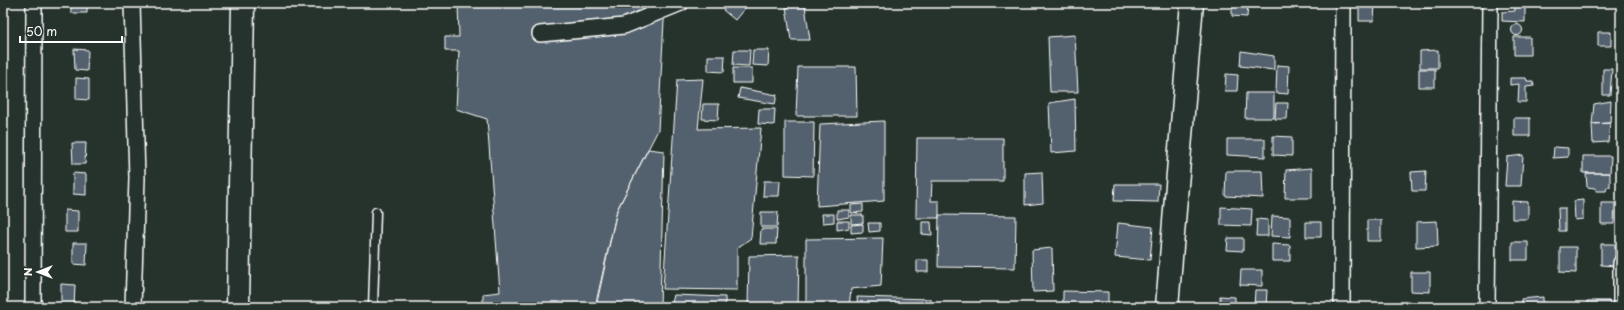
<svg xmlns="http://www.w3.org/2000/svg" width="1624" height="310" viewBox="0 0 1624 310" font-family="'Playpen Sans',sans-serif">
<rect width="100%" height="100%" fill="#26332d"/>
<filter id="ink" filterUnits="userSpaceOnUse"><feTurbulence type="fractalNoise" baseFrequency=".025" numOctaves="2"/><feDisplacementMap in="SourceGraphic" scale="8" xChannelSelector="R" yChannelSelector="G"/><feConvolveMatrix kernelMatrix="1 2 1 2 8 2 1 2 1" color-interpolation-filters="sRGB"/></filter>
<g filter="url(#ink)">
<path fill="#52616d" stroke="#fff" d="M71 3H87V13H71Z
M458 3H665L658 130 617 210 595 307H483V294L500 292 487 119 456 109 459 51H445V37H459Z
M729 3H749L735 20 723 10Z
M888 3H915L888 4Z
M1232 3H1248L1247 17 1232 16Z
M1359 3H1375L1374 21H1359Z
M1423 3H1437V8H1423Z
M1510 3H1525V22L1502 21V12L1515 11V4Z
M805 6 810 40H791L786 7Z
M1511.5 30a5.5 5.5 0 1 1 11 0a5.5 5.5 0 1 1-11 0Z
M1598 32H1611V46H1598Z
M1075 35 1078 92H1050L1048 37Z
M1514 37H1530V55H1514Z
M74 49 88 50 87 71 75 70Z
M734 50H750L749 66 733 65Z
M753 50H769L768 66 752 65Z
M1438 50V68H1420V51Z
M1241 51 1274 56V70L1240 66Z
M708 56H725L724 72 708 71Z
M1277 65 1289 66 1288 94 1276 93Z
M798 67H856L857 116H796Z
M733 68H752V83H733Z
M1419 69H1435V87H1419Z
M1603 69H1612L1610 95H1603Z
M1226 74 1238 75 1237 91H1225Z
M76 78 89 79V100L76 99Z
M1510 78H1526L1527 81H1533L1534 86 1526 87V102H1518L1519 84 1510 85Z
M703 79 698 129 761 128 751 238 737 248V290L663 289 677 80Z
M740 88 777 95 775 104 738 98Z
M1246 93H1274V118H1245Z
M1075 99 1076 151 1051 153 1049 103Z
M1611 101 1610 123 1592 124 1594 104Z
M1276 103H1288L1287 119H1275Z
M703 104H719L718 120 702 119Z
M759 109H775L774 125 758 124Z
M1514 118H1530V136H1514Z
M884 121V201L817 206 820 124Z
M785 122H814L813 176 785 175Z
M1610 123 1608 142 1593 143 1592 124Z
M1273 136 1292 137V156L1273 155Z
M917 138H1003V181H932L931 201H939V218H916Z
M1227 139H1265V157L1227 155Z
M72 143H86L85 164H73Z
M1554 147 1568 148V157L1553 158Z
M648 149 664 151 660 307H596L617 210Z
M1523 155 1521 186H1505L1507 157Z
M1583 156H1611L1610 173H1583Z
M1312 168V198H1285L1286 170Z
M1226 171H1262L1263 198 1225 196Z
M1426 171 1425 191H1412L1411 172Z
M1042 172 1043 203 1025 205V173Z
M73 173 86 174V195L73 194Z
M1586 173H1610V187H1607L1606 191H1596L1595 188 1587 187Z
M764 181H780L779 196H763Z
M1115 184H1159L1158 202 1114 201Z
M1583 200V219L1575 220 1574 201Z
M1512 201 1528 202V219H1512Z
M1601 203H1615L1614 224H1601Z
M863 204V212L851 213V205Z
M1221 207 1252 209 1251 226 1221 225Z
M1558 208H1565V231H1559Z
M65 210 78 211V232H65Z
M837 210H849V217L837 219Z
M761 212H778L777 227H761Z
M822 214H834V222L823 223Z
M851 215H863V223L851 224Z
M939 215 1016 216 1015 268 938 267Z
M1272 216 1290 217V237L1271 236Z
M1257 219 1268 220V236H1256Z
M1367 220H1381V241H1367Z
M837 221H849V228L837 230Z
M1437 221 1438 246 1416 247V222Z
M922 222H931L932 235 922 234Z
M1306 222H1321V237H1306Z
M868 223H880V231L869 232Z
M1118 223 1153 227 1150 260 1115 257Z
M863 224V232L851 233V225Z
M761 229H777L776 244H760Z
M883 238 881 286 851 289 849 307H806V239Z
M1228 238H1243V251L1227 250Z
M1512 242H1528V260H1512Z
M73 243H87L86 265 73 264Z
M1272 244 1290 245V261H1272Z
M1601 244H1615V266L1601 265Z
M1560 247H1576V273L1560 272Z
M1052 248 1053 291 1033 292 1032 250Z
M799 255 798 307H748L749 256Z
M917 260H928V272H917Z
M1241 270H1262V286L1240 285Z
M1411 272H1430V292L1411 291Z
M61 284 75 285 74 306 61 305Z
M1255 290H1267L1266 307H1254Z
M1063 291 1108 292V307H1063Z
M674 295 725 297V307H671Z
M1220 296 1235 297V307H1220Z
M857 297 931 299V307H858Z
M1543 297V307H1522L1521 299Z
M1587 301H1609L1610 307H1586Z"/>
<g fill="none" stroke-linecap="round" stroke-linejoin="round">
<defs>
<path id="lane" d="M373 307 376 212"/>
<path id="street" d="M132 3 137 178 133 307
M540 34 624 26 681 3
M33 307 34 3
M1342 307 1343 3
M1487 307 1490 3
M1621 307V263"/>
<path id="secondary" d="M238 307 243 3
M1167 307 1192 3"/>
</defs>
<use href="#lane" stroke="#fff" stroke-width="11"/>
<use href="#street" stroke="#fff" stroke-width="18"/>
<use href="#secondary" stroke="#fff" stroke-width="25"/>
<use href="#lane" stroke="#26332d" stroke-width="8"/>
<use href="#street" stroke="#26332d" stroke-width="15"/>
<use href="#secondary" stroke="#26332d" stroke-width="22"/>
</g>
</g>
<rect width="1624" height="310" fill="none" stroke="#26332d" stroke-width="16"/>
<rect x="8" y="8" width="1608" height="294" fill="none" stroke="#fff" stroke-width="1.5" filter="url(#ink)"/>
<g transform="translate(38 272) rotate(270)" stroke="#26332d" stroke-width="3" paint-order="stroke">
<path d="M0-3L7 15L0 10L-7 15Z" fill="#ffffff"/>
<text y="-6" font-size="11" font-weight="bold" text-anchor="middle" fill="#ffffff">N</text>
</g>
<path d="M20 36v6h102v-6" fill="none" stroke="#ffffff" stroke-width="2"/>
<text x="26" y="36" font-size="12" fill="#ffffff" stroke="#26332d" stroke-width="3" paint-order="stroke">50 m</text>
</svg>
